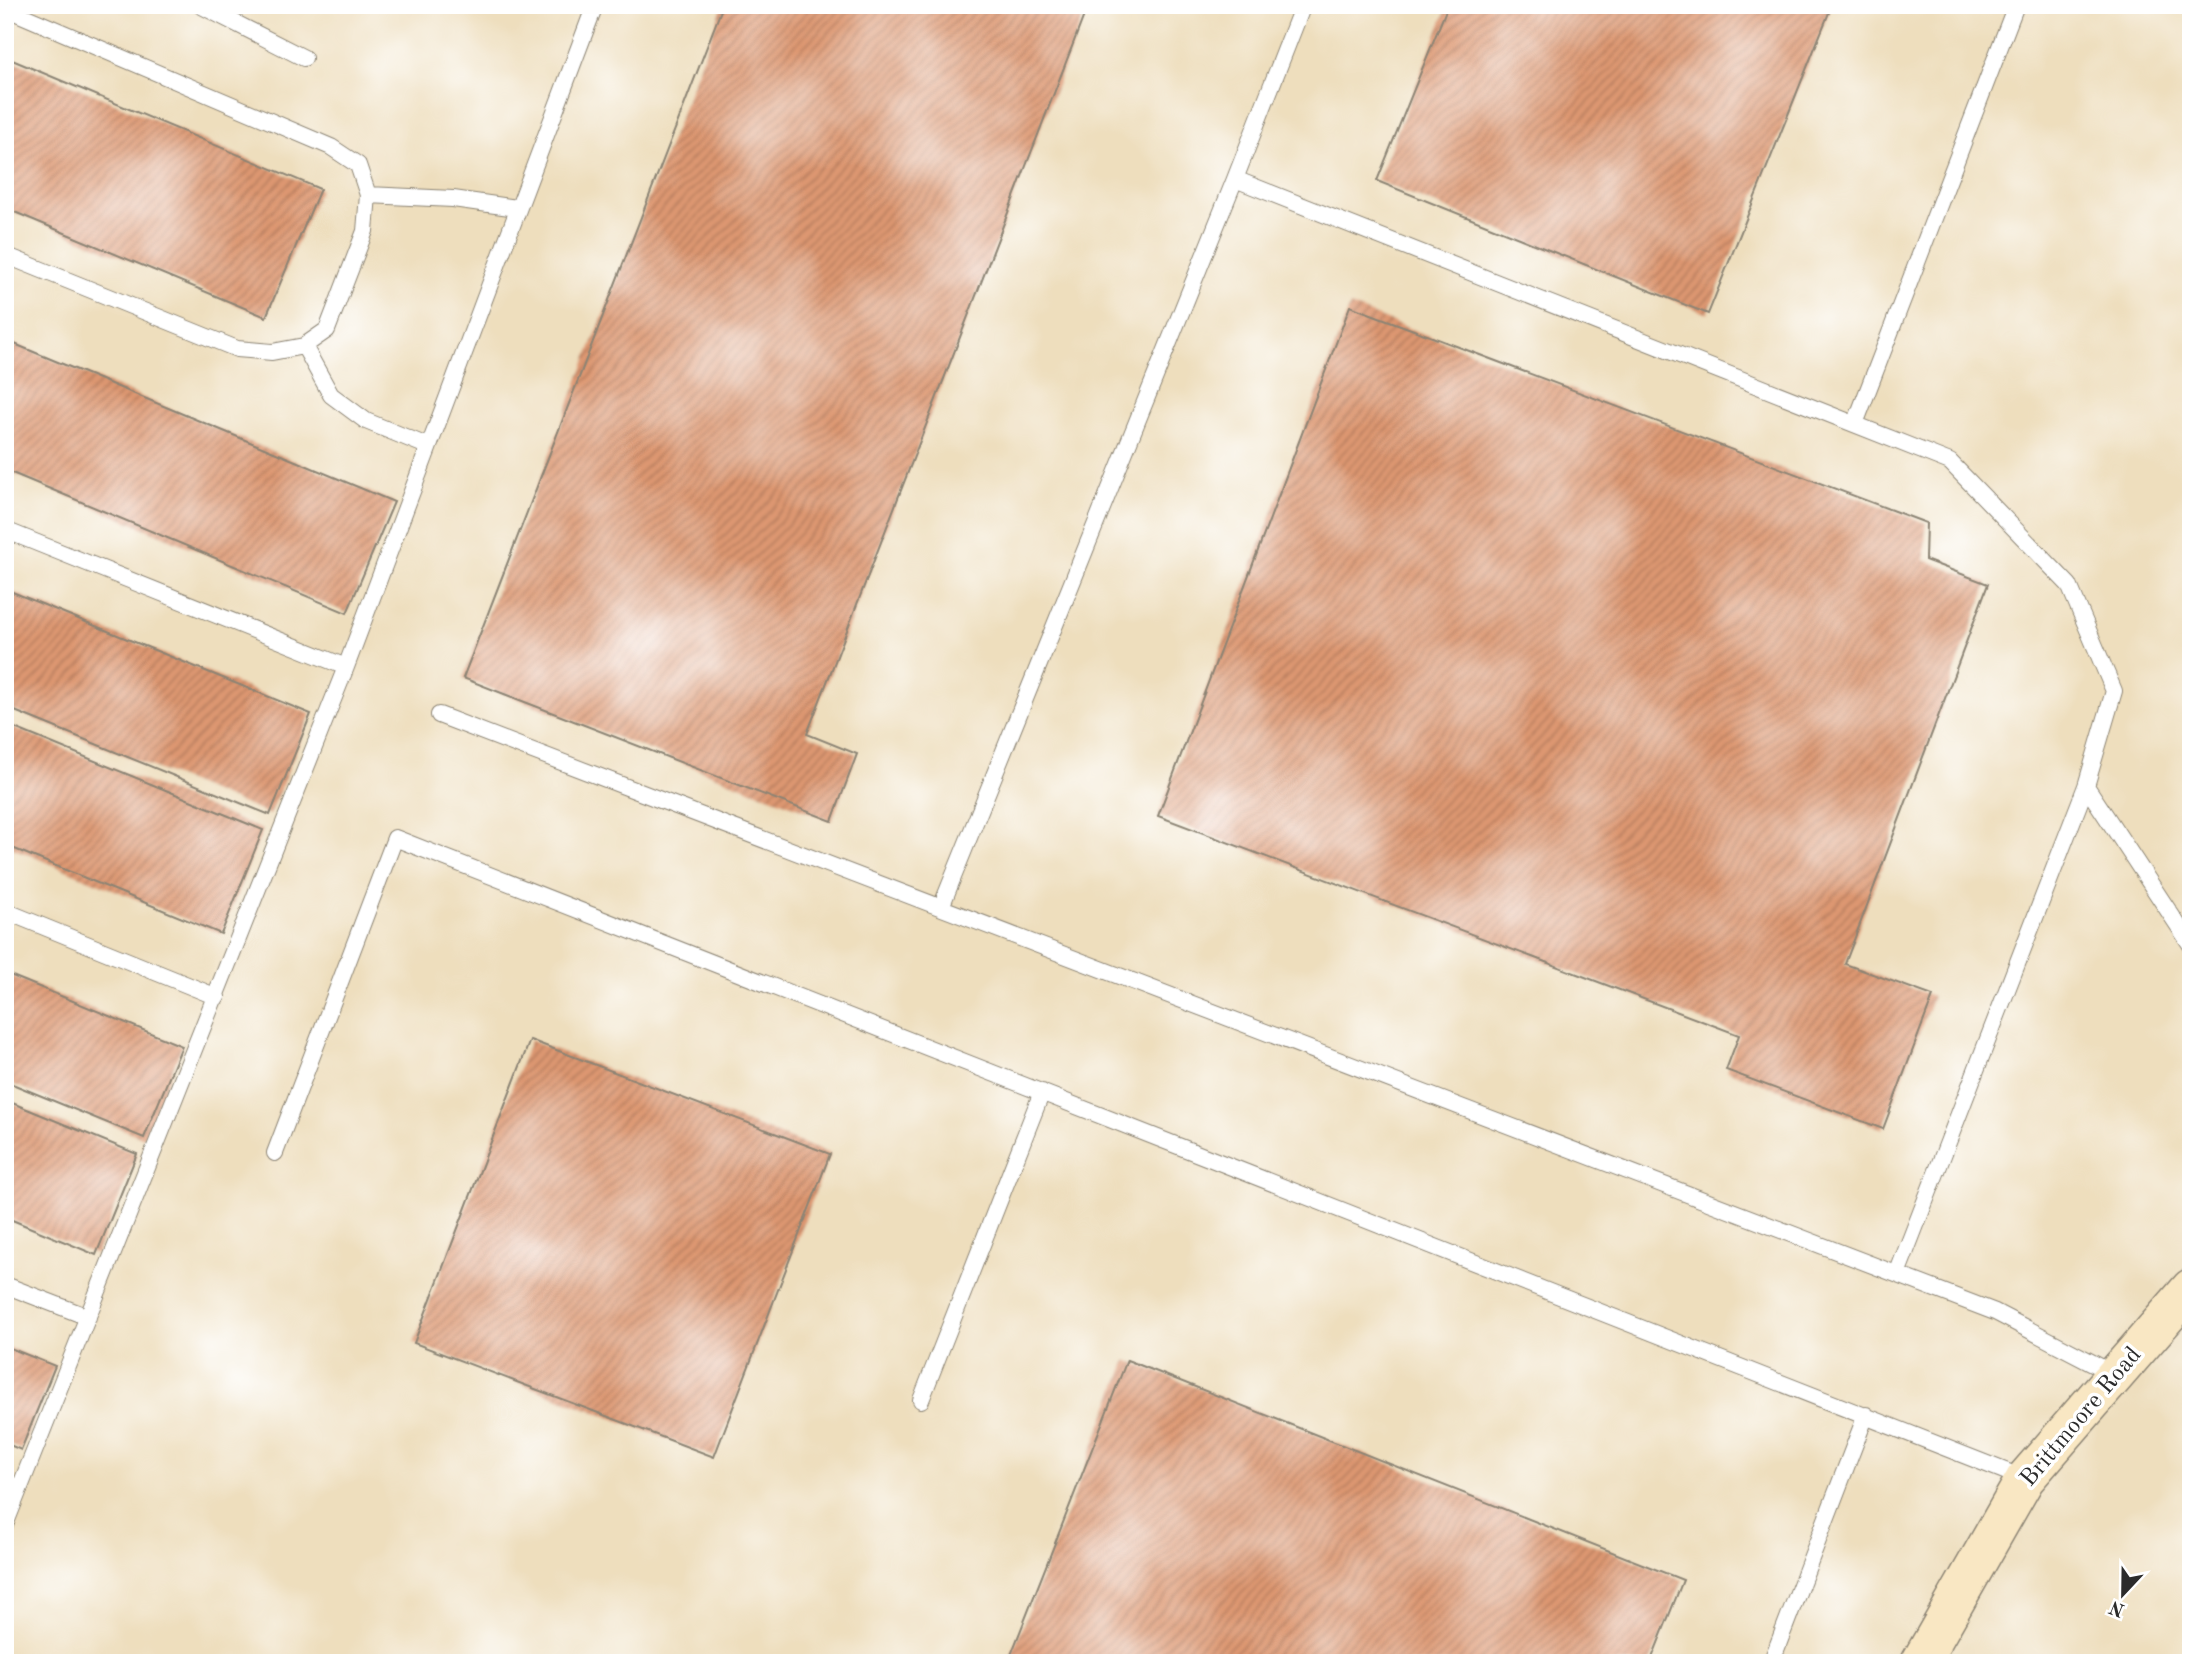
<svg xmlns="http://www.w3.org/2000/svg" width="2196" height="1668" viewBox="0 0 2196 1668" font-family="'Old Standard TT',serif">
<defs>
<pattern id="building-hatch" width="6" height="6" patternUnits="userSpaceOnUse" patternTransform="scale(1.75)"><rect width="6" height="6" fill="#dd9771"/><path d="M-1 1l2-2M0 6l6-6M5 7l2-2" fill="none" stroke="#b37b5d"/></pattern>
</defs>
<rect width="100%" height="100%" fill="#fff"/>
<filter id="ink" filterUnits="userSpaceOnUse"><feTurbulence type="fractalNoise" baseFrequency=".0143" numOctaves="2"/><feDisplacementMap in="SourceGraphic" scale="14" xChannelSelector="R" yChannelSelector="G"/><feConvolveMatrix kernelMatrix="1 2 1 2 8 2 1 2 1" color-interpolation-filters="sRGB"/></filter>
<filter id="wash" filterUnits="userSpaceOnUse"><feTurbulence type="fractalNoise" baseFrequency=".00686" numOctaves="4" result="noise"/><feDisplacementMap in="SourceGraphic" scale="28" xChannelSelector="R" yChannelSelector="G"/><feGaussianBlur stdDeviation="1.57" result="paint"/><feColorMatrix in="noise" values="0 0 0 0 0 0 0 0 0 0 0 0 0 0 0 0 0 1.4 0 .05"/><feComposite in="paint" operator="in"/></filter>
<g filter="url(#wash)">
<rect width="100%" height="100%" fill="#eedebd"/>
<g id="blocks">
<path fill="url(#building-hatch)" d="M723 5H1088L807 734 857 754 832 821 463 678Z
M1448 5H1832L1708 314 1377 181Z
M5 57 320 189 266 317 5 208Z
M1350 306 1926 523 1925 560 1988 584 1845 964 1933 996 1883 1129 1726 1070 1739 1035 1158 816Z
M5 340 394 502 347 613 5 470Z
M5 589 311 714 270 815 5 707Z
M5 724 263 830 221 934 5 845Z
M5 973 182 1046 144 1138 5 1081Z
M530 1040 830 1154 714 1457 414 1343Z
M5 1100 137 1154 96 1255 5 1217Z
M5 1346 55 1366 21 1450 5 1443Z
M1127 1360 1683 1580 1650 1663H1030L1011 1655Z"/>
</g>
</g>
<g filter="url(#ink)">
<use href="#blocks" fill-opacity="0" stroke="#8c8474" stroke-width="2"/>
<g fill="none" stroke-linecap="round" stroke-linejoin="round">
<defs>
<path id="service" d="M200 5 304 58
M1303 5 1235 179 1950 462 2069 585 2114 691 2086 786 2191 945
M5 8 331 147 358 165 368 195 365 231 327 330 304 346 272 352 237 349 5 255
M368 195 453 199 517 208
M304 346 331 395 366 421 427 446
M1855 424 2016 5
M5 530 346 667
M439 715 1995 1312 2114 1374
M941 907 1235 179
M5 911 217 997
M275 1153 395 838 2025 1479
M1897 1274 2086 786
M5 1285 88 1317
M921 1400 1042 1092
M5 1525 346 667 595 5
M1771 1663 1866 1415"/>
<path id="secondary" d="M1920 1663 2025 1479 2191 1288"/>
</defs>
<use href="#service" stroke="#8c8474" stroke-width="18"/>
<use href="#secondary" stroke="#8c8474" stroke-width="41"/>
<use href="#service" stroke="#fff" stroke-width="16"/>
<use href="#secondary" stroke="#f9e7c3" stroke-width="38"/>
</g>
</g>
<g text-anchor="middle" stroke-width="7" stroke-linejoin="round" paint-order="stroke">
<g font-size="24" fill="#2b2b2b" stroke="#fff">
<text transform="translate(2080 1416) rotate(-50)" y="8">Brittmoore Road</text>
</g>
</g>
<rect width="2196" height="1668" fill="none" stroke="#fff" stroke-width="28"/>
<g transform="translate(2123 1594) rotate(202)" stroke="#ffffff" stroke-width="5" paint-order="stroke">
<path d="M0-5L12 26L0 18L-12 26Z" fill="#2b2b2b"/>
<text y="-10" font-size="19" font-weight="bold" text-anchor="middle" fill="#2b2b2b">N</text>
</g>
</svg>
